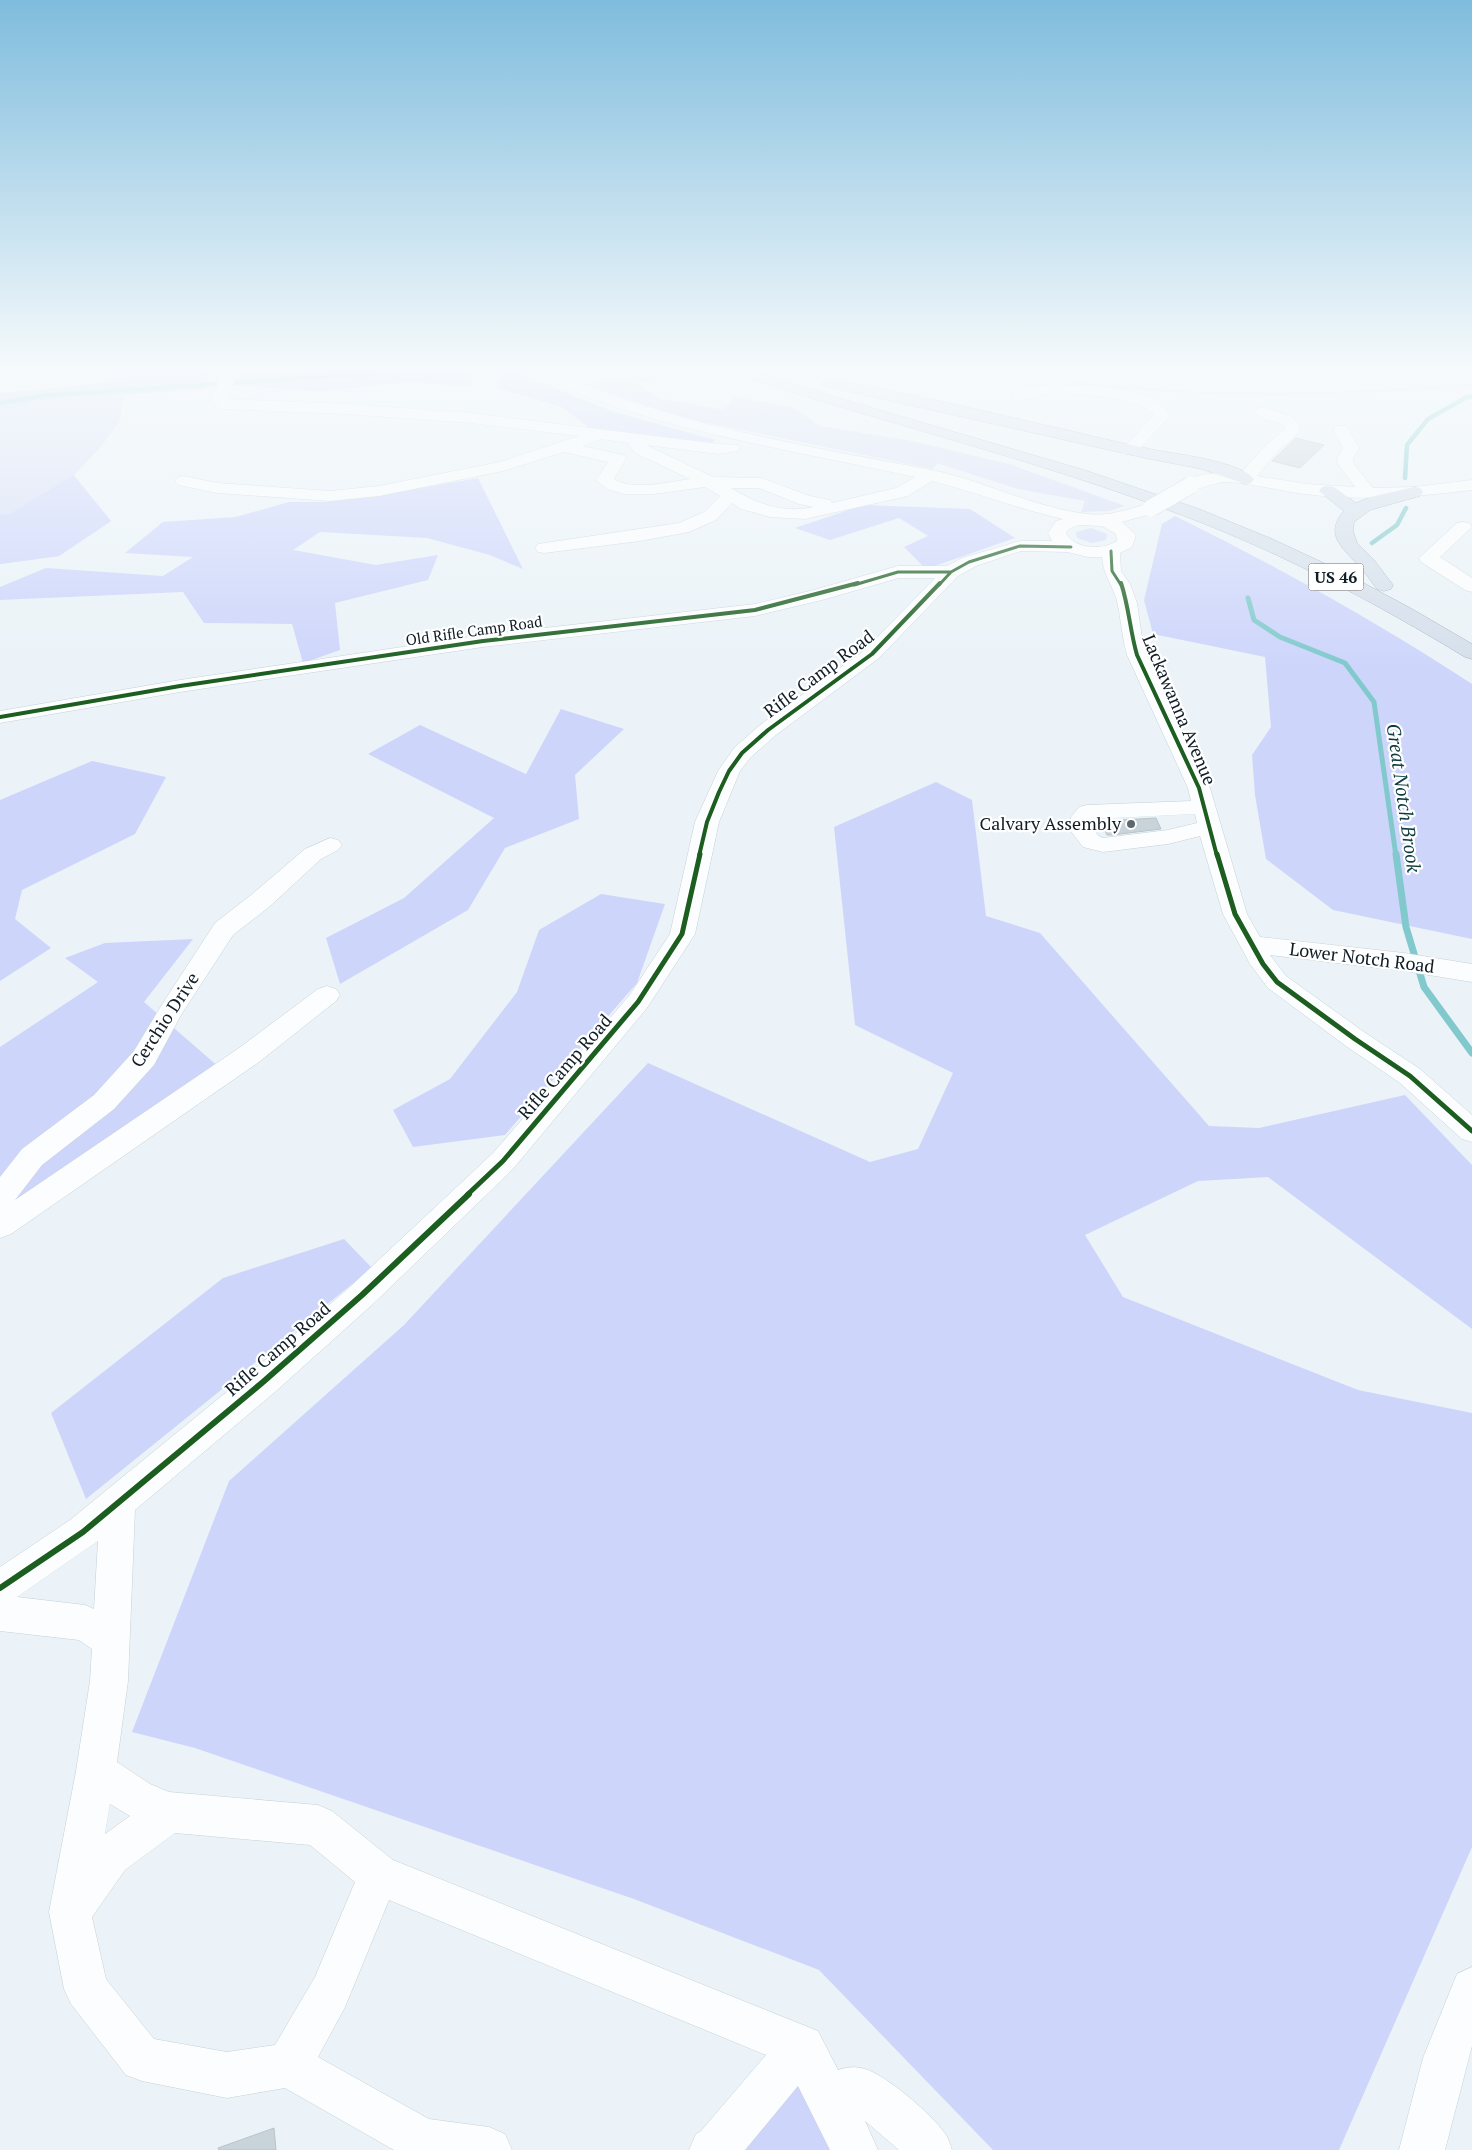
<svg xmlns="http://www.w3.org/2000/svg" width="1472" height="2150" viewBox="0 0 1472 2150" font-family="'PT Serif',serif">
<rect width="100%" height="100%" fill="#ebf3f8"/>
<path fill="#d7def7" d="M615 373 673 376 638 384 661 399 724 410 734 397 793 407 819 426 907 440 1009 464 1125 506 1109 511 1081 512 1085 501 1018 489 937 463 933 469 689 419 586 386Z
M207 374 206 389 124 395 120 421 99 449 74 475 111 521 59 556 0 564V393L87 385 111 380 159 375Z
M1091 528 1107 534 1106 540 1092 543 1077 538 1076 532Z"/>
<path fill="#cdd5fb" d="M238 368H409L407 370 474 374 470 387 409 382 319 391 241 386Z
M504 368 611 411 715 440 711 444 591 429 562 407 498 388Z
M207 374 206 389 71 398 0 409V393L87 385 111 380 159 375Z
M73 475 111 521 59 556 0 564V515L10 514Z
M478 478 523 569 490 555 427 538 320 532 293 550 376 565 438 555 428 580 335 603 340 650 303 663 292 624 204 623 183 592 0 600V587L46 568 163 576 193 557 125 553 163 522 236 517 289 502H325L404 491Z
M863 505 970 509 1015 538 926 569 904 547 928 536 899 518 830 540 795 528Z
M1175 516C1278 567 1376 621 1472 684V939L1333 910 1266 859 1255 795 1252 755 1271 727 1265 657 1153 634 1144 600 1162 524Z
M561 709 624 729 575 775 579 819 505 848 468 910 340 984 326 938 404 898 494 818 368 754 420 725 526 774Z
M92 761 166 777 135 834 22 890 15 919 51 948 0 981V800Z
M936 782 972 800 986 916 1040 933 1209 1126 1259 1128 1405 1095 1472 1165V1329L1268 1177 1198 1181 1085 1235 1123 1297 1358 1390 1472 1413V1847L1339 2150H993L819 1970 634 1899 195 1748 132 1732 229 1481 404 1325 648 1063 870 1162 918 1149 953 1073 855 1025 834 827Z
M601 894 665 904 637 983 505 1135 413 1147 393 1110 450 1079 517 992 539 930Z
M193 939 144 1002 220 1068 0 1215V1047L98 982 65 958 105 943Z
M344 1239 372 1268 86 1499 51 1413 223 1278Z
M798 2074 834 2150H737Z"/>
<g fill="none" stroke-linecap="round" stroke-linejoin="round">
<path stroke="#81c9cc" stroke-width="4.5" d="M0 403 47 395 457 368
M1405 478 1407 445 1428 419 1467 397H1472
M1372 543 1397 525 1406 508"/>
<path stroke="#81c9cc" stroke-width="5" d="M1248 598 1254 620 1280 637 1345 663 1374 702 1396 856"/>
<path stroke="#81c9cc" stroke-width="7" d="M1396 854 1406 927 1424 987 1472 1053"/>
</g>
<path fill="#c8d4d9" stroke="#b8c4c9" d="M1296 438 1324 445 1300 468 1272 461Z
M1156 818 1161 829 1112 835H1107L1101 821Z
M274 2128 276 2150H219L218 2148Z"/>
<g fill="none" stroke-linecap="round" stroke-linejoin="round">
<defs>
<path id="minor" d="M219 368H235L233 386 227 399 347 404 471 413 719 444 738 445 740 448 738 451 719 454 646 445 713 477 761 478 810 496 830 500 832 503 896 488 915 477C815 455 713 439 616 407 586 397 557 384 528 371L525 368C548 366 562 376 583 384 608 394 635 403 662 411 748 437 843 453 932 470 985 481 1034 508 1088 514 1110 517 1131 508 1151 503L1157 504 1160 508 1157 512 1122 522 1136 535 1132 547 1120 553 1121 571 1130 584 1137 603 1142 638 1147 655 1210 788 1247 914 1260 937 1404 953 1472 964V982L1404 971 1270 955 1286 976 1364 1032 1420 1069 1472 1115V1142L1462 1139 1400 1083 1346 1046 1268 988 1250 964 1223 914 1200 836 1168 844 1103 852 1083 847 1070 830 1071 817 1079 807 1087 805 1191 801 1188 788 1127 655C1122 637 1121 619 1117 601 1112 584 1103 574 1102 557H1088L1067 552 1021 551 976 566 958 576 879 658 776 735 750 758 740 771 719 822 695 934 647 1008 513 1169 373 1304 275 1392 135 1510 128 1681 117 1762 150 1784 169 1792 318 1805 332 1811 393 1860 818 2031 838 2070C847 2067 855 2066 865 2069 886 2075 931 2114 944 2132 948 2137 950 2144 952 2150H899L865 2121 878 2150H830L798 2086 745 2150H689L696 2134 701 2131 766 2055 389 1900 345 2007 318 2057 429 2119 489 2127 505 2134 512 2150H394L285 2088 227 2098 142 2081 126 2075 71 2004 64 1989 49 1912 76 1771 90 1681 92 1649 79 1640 0 1631V1567L70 1520 251 1372 351 1286 493 1153 629 996 670 934 695 822 718 771 734 748 760 725 865 650 935 578H899L822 600 755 616 483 647 180 692 0 723V711L180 680 483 635 755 604 810 591 898 566H947L962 558 1020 541H1052L1048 533 1056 521 1063 519C1018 509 976 492 932 481L908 496 805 519 770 517 741 509 732 503 716 520 689 532 640 541 544 553 538 552 535 548 538 544 679 523 704 512 720 496 705 487 654 494H624L607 489 596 480 608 462 564 452 503 471 379 496 330 501 217 493 178 485 175 481 178 477 184 476 217 483 330 491 379 486 500 462 579 436 471 423 347 414 223 409 217 407 211 400 217 386ZM601 439 629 443 628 444 635 453 690 479C670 482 631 491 614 479L626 459 624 455 582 446ZM731 488H759L799 504 813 507C782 514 756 503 731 488ZM1079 525 1102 526 1116 534 1117 541C1103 550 1075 550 1066 533L1069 529ZM1195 814 1197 823 1168 830 1103 838C1094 835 1094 827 1094 819ZM98 1541 94 1609 85 1605 17 1597ZM110 1804 130 1816 105 1834ZM175 1833 310 1845 355 1882 315 1977 275 2045 227 2052 154 2039 106 1979 92 1917 125 1870Z
M1041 385C1068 383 1134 387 1157 401 1163 405 1166 411 1170 416L1135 454H1123L1121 450 1154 415C1137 395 1069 392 1044 394 1033 395 1024 403 1013 400L1011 397 1021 390Z
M1263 407 1291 416 1301 426 1297 435 1278 451 1257 476 1306 484 1355 487 1338 464 1337 458 1343 448 1333 429 1335 426H1347L1359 448 1353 459 1354 464 1373 488 1414 487 1472 480V490C1416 497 1361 501 1305 494 1280 491 1255 484 1229 482 1214 481 1199 492 1185 489L1182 485C1191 472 1226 472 1240 474L1266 445 1284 430 1285 427C1276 420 1261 421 1255 412L1257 409Z
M1463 522 1469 523 1472 527 1440 557 1472 578V592L1465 590 1421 562 1419 558 1457 523Z
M330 838 338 840 342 845 338 850 321 859 269 907 233 935 181 1015 154 1065 114 1109 42 1165 15 1200 239 1048 318 989 327 986 336 989 340 995 336 1001 259 1062 11 1234 0 1238V1210L2 1209 0 1210V1177L22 1149 94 1095 134 1051 161 1006 215 923 251 895 305 849Z
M1472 1967V2046L1445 2150H1399L1423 2058 1457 1974Z"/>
<path id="highway" d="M723 368H745L852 402 1084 470 1199 509 1272 539 1343 572 1412 609 1472 644V659L1465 657C1376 603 1284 554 1187 517 1036 459 879 422 726 371Z
M830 378C897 392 964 406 1031 422 1074 431 1117 443 1160 451 1180 454 1243 463 1254 479L1251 483 1245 484 1202 469 1145 458 825 386 822 383 825 380Z
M1328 486 1334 487 1356 503 1371 497 1414 487 1420 488 1423 492 1420 496 1370 510 1354 522 1353 531 1357 543 1374 560 1393 585 1391 589 1384 591 1377 589C1371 581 1365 572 1357 564 1342 547 1324 534 1344 511L1319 491 1322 487Z"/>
</defs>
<use href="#minor" stroke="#c6d1d7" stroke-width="1"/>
<use href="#highway" stroke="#a1aebd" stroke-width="1"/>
<use href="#minor" fill="#fcfdfe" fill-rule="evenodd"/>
<use href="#highway" fill="#d5dfeb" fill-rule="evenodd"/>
<path stroke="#b6b9bb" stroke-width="2.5" stroke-dasharray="1 3" stroke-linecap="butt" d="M969 368C1060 382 1152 392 1245 394 1320 395 1396 390 1472 385"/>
<defs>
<path id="minor-bridge" d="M1151 508 1191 485"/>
</defs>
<use href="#minor-bridge" stroke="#c6d1d7" stroke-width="18" stroke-linecap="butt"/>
<use href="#minor-bridge" stroke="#fcfdfe" stroke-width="17"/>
<defs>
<path id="cycleway-far3" d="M1111 551 1112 571 1121 585
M854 585 898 572H951
M939 585 951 572 969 562 1020 546 1071 547"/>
<path id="cycleway-far2" d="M1121 583C1129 607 1130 631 1137 655L1199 788 1217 856
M0 717 180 686 483 641 755 610 858 583
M699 856 707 822 719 792 729 771 742 753 768 730 872 654 940 583"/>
<path id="cycleway-far1" d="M1217 854 1235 914 1263 964 1277 982 1355 1039 1410 1076 1472 1131
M467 1195 503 1161 638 1002 682 934 700 854"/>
<path id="cycleway" d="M0 1588 83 1532 263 1382 362 1295 469 1194"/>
</defs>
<use href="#cycleway-far3" stroke="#fff" stroke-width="5"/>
<use href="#cycleway-far2" stroke="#fff" stroke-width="6"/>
<use href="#cycleway-far1" stroke="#fff" stroke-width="8"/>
<use href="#cycleway" stroke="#fff" stroke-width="9"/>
<use href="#cycleway-far3" stroke="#1b5e20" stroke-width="3"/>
<use href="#cycleway-far2" stroke="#1b5e20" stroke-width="4"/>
<use href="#cycleway-far1" stroke="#1b5e20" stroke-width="5"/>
<use href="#cycleway" stroke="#1b5e20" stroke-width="6"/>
</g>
<linearGradient id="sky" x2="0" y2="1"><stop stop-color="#7fbcdd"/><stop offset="0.55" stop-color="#f6fafc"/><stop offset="1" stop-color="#f6fafc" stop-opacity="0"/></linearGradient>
<rect width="1472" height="669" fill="url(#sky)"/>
<circle fill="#5d6870" stroke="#fff" stroke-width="2" cx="1131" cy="824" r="5"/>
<g text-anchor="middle" stroke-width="4.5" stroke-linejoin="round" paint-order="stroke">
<g font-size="15" fill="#101d26" stroke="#fff">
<text transform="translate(474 631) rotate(-8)" y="5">Old Rifle Camp Road</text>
</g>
<rect fill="#fff" stroke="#586167" stroke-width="1" x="1308.5" y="563.5" width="55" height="27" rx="4"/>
<g font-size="16" font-weight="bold" fill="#101d26">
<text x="1336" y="583">US 46</text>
</g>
<g font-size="18" fill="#101d26" stroke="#fff">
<text transform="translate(819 674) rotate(-37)" y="6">Rifle Camp Road</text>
<text transform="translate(1179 710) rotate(67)" y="6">Lackawanna Avenue</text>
<text transform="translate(1362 958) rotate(7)" y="6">Lower Notch Road</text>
<text transform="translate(165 1020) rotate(-57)" y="6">Cerchio Drive</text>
<text transform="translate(565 1067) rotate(-49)" y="6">Rifle Camp Road</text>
<text transform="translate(278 1349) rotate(-41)" y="6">Rifle Camp Road</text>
</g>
<g font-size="18" fill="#101d26" stroke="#fff" text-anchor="end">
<text x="1121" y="830">Calvary Assembly</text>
</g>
<g font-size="19" font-style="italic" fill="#0c3c3d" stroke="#fff">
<text transform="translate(1404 798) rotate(82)" y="7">Great Notch Brook</text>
</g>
</g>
</svg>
